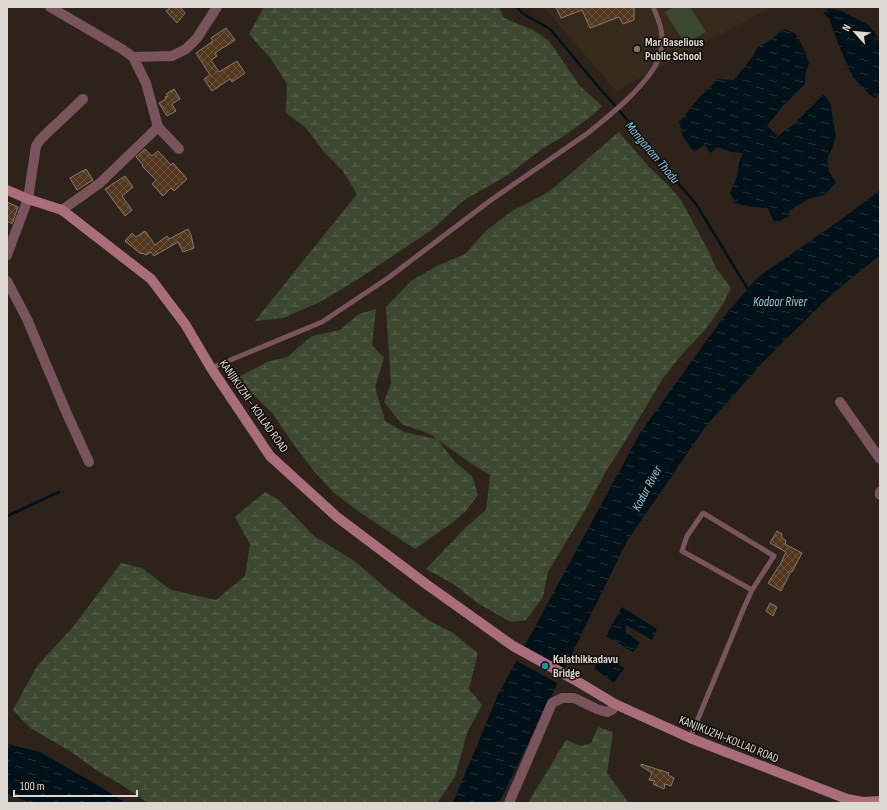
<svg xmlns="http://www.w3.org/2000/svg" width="887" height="810" viewBox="0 0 887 810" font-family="'Sofia Sans Condensed',sans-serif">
<defs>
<pattern id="wetland-marsh" width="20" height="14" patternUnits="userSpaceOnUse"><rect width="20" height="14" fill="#3c4930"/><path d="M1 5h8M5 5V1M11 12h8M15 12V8" fill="none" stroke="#58624d"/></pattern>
<pattern id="water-ripples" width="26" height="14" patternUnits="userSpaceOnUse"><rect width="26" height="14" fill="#001119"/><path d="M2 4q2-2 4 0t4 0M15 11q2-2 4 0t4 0" fill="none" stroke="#25333a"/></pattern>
<pattern id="building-cross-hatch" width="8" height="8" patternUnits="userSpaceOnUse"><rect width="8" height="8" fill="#52371d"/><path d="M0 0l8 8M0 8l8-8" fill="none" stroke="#6a533d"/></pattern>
</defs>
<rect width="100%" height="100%" fill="#2d231a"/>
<path fill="#352a1b" d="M544 7H772L616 91Z"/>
<path fill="url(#wetland-marsh)" d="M264 7H499L504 18 533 30 549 41 579 85 602 106 593 115 561 138 543 148 508 175 464 200 433 229 360 278 320 302 283 318 255 321 357 194 342 170 324 152 306 128 286 113 287 84 271 59 249 34Z
M619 132 648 166 667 184 681 200 709 252 716 268 731 288 722 306 705 330 684 352 663 378 629 435 606 471 587 507 548 572 543 597 526 620 511 622 479 604 455 585 426 569 465 528 486 510 490 475 469 462 438 440 454 461 472 476 478 495 466 511 452 523 415 549 362 514 333 492 313 470 289 438 274 415 237 378 267 362 287 357 312 336 340 330 359 314 376 309 372 345 384 358 375 387 385 421 404 432 436 439 432 435 402 424 384 402 391 383 386 307 411 281 437 266 465 254 487 230 512 211 543 195 556 186Z
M265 492 279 500 314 536 356 562 387 589 428 620 453 633 478 653 469 689 482 705 467 733 455 777 437 803H148L127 788 96 770 70 751 30 728 13 710 37 666 73 627 121 563 142 568 171 590 216 600 245 576 250 544 235 517Z
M598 727 613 732 607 773 629 803H528L566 740 581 746 591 743Z"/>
<path fill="#3c4930" d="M673 7H690L706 32 685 44 665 12Z"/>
<path fill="url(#water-ripples)" d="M828 9 839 10 869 25 880 41V95L875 98 869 94 853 77 839 46 829 18 823 13Z
M784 29 795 33 803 47 809 63 805 75V84L781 108 767 126 778 136 793 125 824 94 831 105 833 122 836 135 833 147 827 158 829 172 836 182 825 195 810 198 789 211 790 216 774 223 768 208 746 206 735 203 730 193 737 177 739 162 743 153 731 152 718 147 710 153 705 144 694 152 683 137 679 122 700 97 718 79 734 80 753 56 757 48 772 39Z
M880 190V255L831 295 764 361 706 426 627 541 499 803H452L455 798 498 695 640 433 725 315 757 278 843 218Z
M622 607 657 629 652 640 626 625 625 631 640 643 633 652 606 636Z
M603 654 624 668 614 683 594 668Z
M7 744 40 752 99 786 126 803H30L27 801 7 794Z"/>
<path fill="#2d231a" d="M522 648 565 672 559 684 515 660Z"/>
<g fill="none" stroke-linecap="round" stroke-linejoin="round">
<path stroke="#001119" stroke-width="2.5" d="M517 7 522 13 550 29 596 84 624 116 649 149 696 204 749 291
M7 516 59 492"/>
</g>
<path fill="url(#building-cross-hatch)" stroke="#877a70" d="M171 7H180L185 13 177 23 166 11Z
M556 7H634V20L623 24 619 17 590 28 582 10 561 18Z
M226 28 235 40 215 53 217 56 211 60 219 72 237 61 245 73 232 82 230 79 212 91 204 79 210 75 196 53 213 41 211 38Z
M174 89 180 99 172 104 176 111 167 116 159 103 166 99 165 97 168 96 166 94Z
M145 149 152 156 158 151 171 165 173 163 187 179 174 191 171 188 163 196 152 184 156 180 142 166 143 165 136 157Z
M86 169 93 180 77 190 70 178Z
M125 176 133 187 122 196 132 210 125 216 105 189Z
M7 202 18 207 12 224 7 221Z
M188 229 191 235 194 248 183 252 178 242 154 256 151 252 146 255 142 253 141 254 125 241 132 233 136 237 145 231 155 245 167 236 169 239Z
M777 531 782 534 781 537 786 541 785 544 802 553 792 572 791 571 781 591 768 583 781 563 786 552 770 543Z
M770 603 777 607 773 616 766 611Z
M641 764 669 773 668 775 674 778 671 786 665 784 664 789 653 784 655 781 649 780 652 773 641 766Z"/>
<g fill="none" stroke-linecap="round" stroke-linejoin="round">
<path stroke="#7a545c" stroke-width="5" d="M211 368 322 322 388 278 491 200 588 133C611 114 638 93 654 68 659 60 662 48 662 38 662 28 658 18 654 9
M690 738 743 610 752 590 774 556 703 513 687 536 682 551 752 590"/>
<path stroke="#7a545c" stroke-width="10" d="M50 7 122 49 133 57 146 83 158 127 100 183 62 210
M133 57 172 56 186 49 197 38 217 7
M158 127 179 149
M7 255 28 199 36 146 40 140 47 133 83 99
M7 281 27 319 67 414 89 462
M840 402 880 459
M880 492V495
M509 803 552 703 562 698H574L597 709 607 712 613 709 615 704"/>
<path stroke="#a96d7b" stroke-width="10" d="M7 190 28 199 62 210 151 279 185 324 211 368 270 456 337 517 426 584 513 646 575 680 615 704 690 738 847 799 863 802 880 801"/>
</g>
<circle fill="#8d6e63" stroke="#120d09" stroke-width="1.5" cx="637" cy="49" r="4"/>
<circle fill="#0f9aa8" stroke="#120d09" stroke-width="1.5" cx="545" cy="666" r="4"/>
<g text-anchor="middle" stroke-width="3" stroke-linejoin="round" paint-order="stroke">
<g font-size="12" font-weight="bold" fill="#ded8d2" stroke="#120d09" text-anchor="start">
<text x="645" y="46">Mar Baselious<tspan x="645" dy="14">Public School</tspan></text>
<text x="553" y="663">Kalathikkadavu<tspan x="553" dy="14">Bridge</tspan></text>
</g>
<g font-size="12" fill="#ded8d2" stroke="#120d09">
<text transform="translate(254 406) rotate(55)" y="4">KANJIKUZHI - KOLLAD ROAD</text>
<text transform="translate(729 739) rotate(22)" y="4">KANJIKUZHI-KOLLAD ROAD</text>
</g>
<g font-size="13" font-style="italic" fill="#81cbea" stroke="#120d09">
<text transform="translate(653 152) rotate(50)" y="5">Manganam Thodu</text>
<text x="780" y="306">Kodoor River</text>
<text transform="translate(646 488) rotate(-62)" y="5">Kodur River</text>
</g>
</g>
<rect width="887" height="810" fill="none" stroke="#ded8d2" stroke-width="16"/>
<g transform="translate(855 32) rotate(297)" stroke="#120d09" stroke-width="3" paint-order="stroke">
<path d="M0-3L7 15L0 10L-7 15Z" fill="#ded8d2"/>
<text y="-6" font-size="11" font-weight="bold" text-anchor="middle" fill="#ded8d2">N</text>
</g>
<path d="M14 790v6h123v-6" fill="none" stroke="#ded8d2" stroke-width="2"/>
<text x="20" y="790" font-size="12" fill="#ded8d2" stroke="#120d09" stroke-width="3" paint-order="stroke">100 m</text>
</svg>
